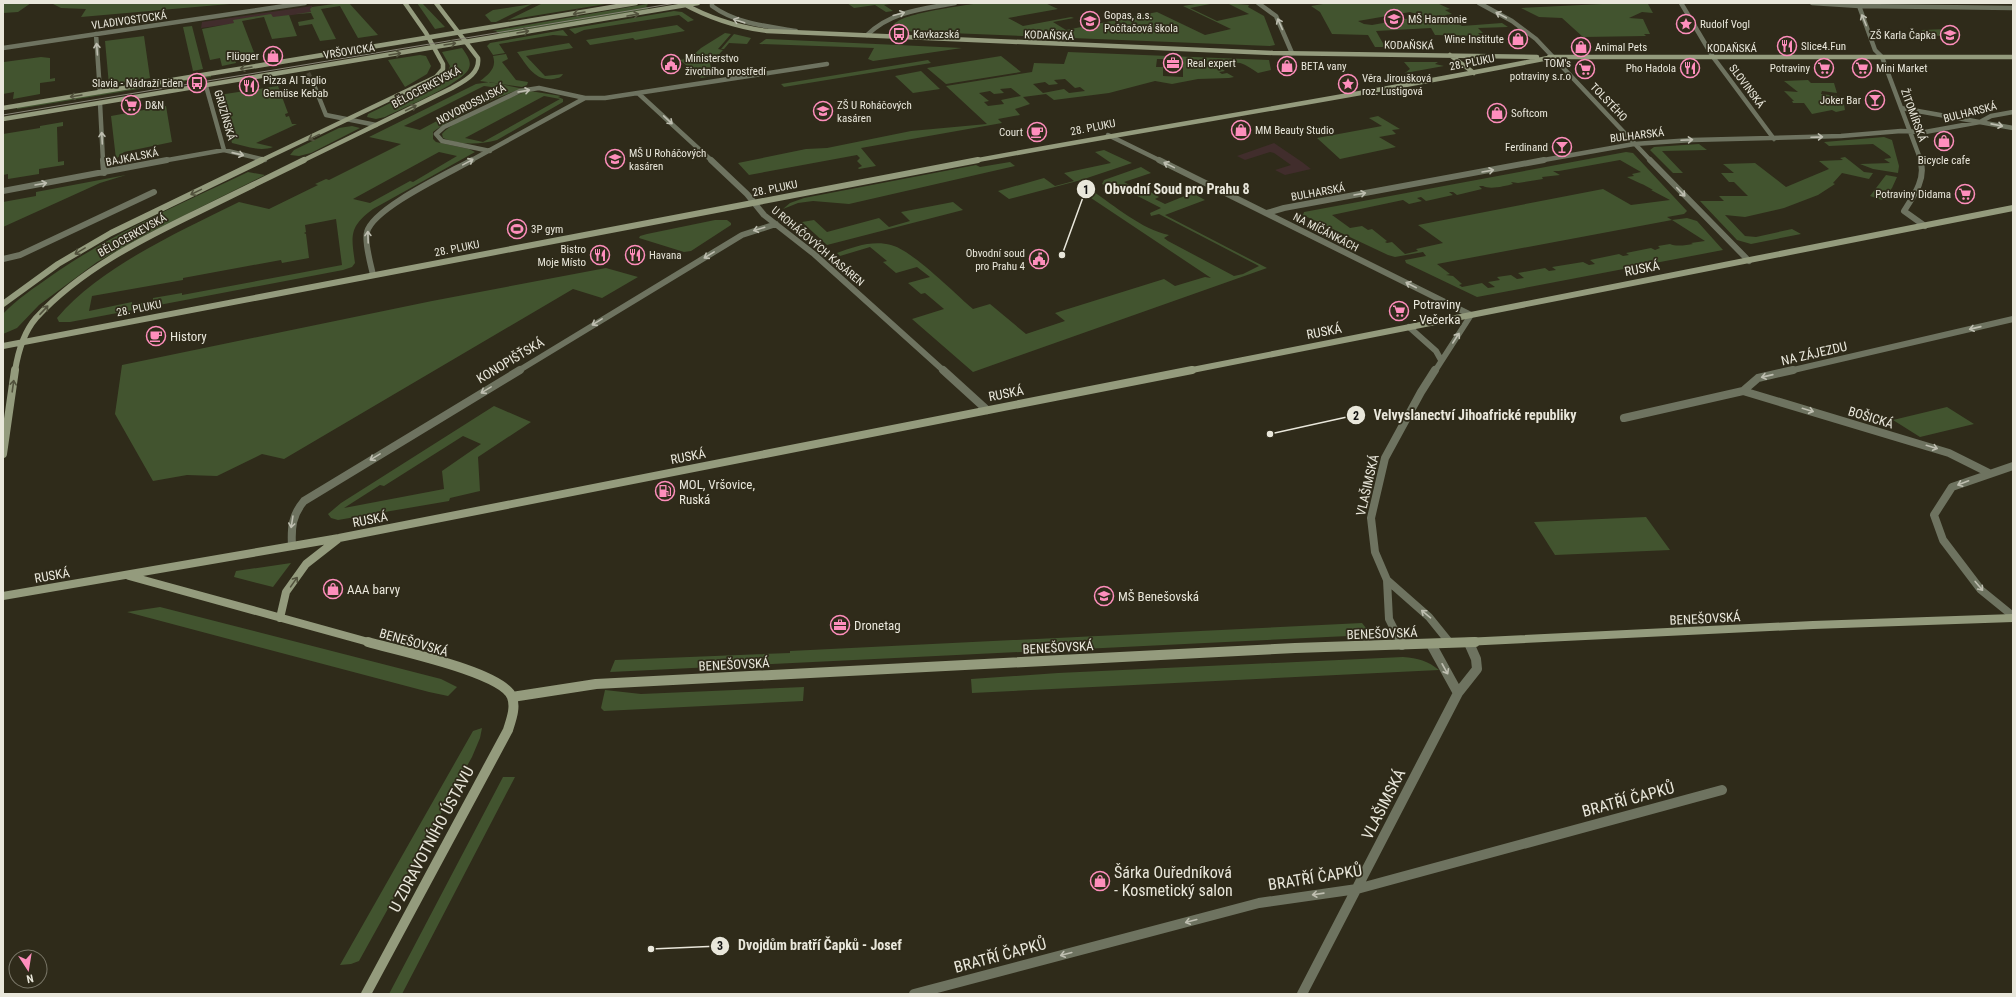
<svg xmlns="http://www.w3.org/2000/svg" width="2016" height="997" viewBox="0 0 2016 997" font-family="'Roboto Condensed',sans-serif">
<rect width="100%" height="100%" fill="#2f2b1a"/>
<path fill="#412d2c" d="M312 6 314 12 270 18 269 16 238 20V23L201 28 202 22Z
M1274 143 1302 162 1311 169 1285 175 1275 170 1291 165 1274 153 1270 152 1245 160 1237 156Z"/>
<path fill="#42542f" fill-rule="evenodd" d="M3 3H31L18 12 3 13Z
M51 3H241L81 17 86 9 61 8Z
M341 3H349L378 35 358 38 340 6 321 9 336 39 320 41 312 24 299 26 298 22 314 19 311 13 295 14 311 12 310 9 312 7Z
M417 3H422L445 27 435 29Z
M543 3H612L508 20Z
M847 3H897L884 5 893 11 886 12 875 5 854 8Z
M979 3H1045L1058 9 1008 18 1023 26 1071 17 1074 18 1053 22 1066 30 1157 12 1205 35 1231 29 1183 6 1201 3H1215L1190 8 1217 21 1249 14 1227 3 1249 5 1248 7 1264 16 1275 45 1270 46 900 31 893 26C898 13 964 6 979 3Z
M1329 3H1437L1450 9 1445 10 1452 14 1445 15 1462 26 1502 23 1508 27 1478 28 1483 33H1478L1481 36 1435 35 1431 28 1376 31 1385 47H1375L1368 35 1332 34 1320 12 1311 6ZM1410 12 1422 16 1372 25 1364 24 1358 21Z
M1623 3H1650L1648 4 1653 13 1642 12 1629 18 1643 19 1650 34H1644L1646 36 1583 37 1562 18 1539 17 1521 8Z
M532 4 496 22H491L485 15 493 10Z
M647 4 648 5 646 6 649 9 499 34 496 31H492Z
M674 11 682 12 694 20 688 22 679 15 584 30 575 34 569 29Z
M271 14 273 17 289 15 297 36 272 39 264 17 242 21 255 55 235 58 236 63 222 66 220 58 210 60 202 29 234 23 233 20Z
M677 25 685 31 635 40 633 38 590 45 586 40Z
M192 26 203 69 193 71 183 27Z
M1948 29 1959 35 1932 36 1921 30Z
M563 30 568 36 553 35 499 44 505 53 493 55 487 46 490 43Z
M725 33 731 34 718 49 723 50 710 64 711 68 720 75 701 78 680 60 690 58 701 48Z
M734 34 751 38 747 44 729 43 724 49H721Z
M144 36 150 78 109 85 105 41Z
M766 39H768L962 48 873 61 868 59 874 48 759 44Z
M569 43 573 48 526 56 545 76 563 74C561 78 558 78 553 79 534 81 527 65 517 52Z
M462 48C466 54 472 61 469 68 464 83 401 109 385 117L376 119 367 117 368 114 441 78 448 71 450 66 442 52Z
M1068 52 1269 60 1271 70 1258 73C1238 60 1239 61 1217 66L1225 71 1219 72 1222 74 1227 73 1234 77 1229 78 1198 79 1172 84 1155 81 1109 93 1054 100 1046 94 1023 97 1030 104 1015 109 1020 115 998 119 1002 123 861 148 876 166 859 169 858 168 862 166 857 161 860 158 857 155 749 175 738 163 806 149 827 148 911 131 987 124 946 86 1032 72 1034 63 1064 64ZM1157 59H1183V77L1163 76V67H1156ZM1065 79 1075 88 1080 87 1085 91 1069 93 1064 89 1043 93 1033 84 1045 82 1049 85 1058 84 1054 80ZM1011 88 1021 96 1001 100 1004 104 988 106 984 102 989 101 979 93 990 91 994 94 1004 93 1000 89Z
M506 54 508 59 502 62 516 80 528 82 527 85 522 87 480 81C489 74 497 68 493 56Z
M420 55 426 56 431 66 427 74 405 87 388 60Z
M1001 56 1021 72 946 84 927 68Z
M41 57 50 58V79L55 78V81L40 83V94L13 99 14 92 3 94 4 62Z
M928 60 931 63 784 87 781 84Z
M1404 62H1438L1435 64 1444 66 1405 73 1410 69Z
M921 71 940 89 913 93 895 76Z
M211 75V77L17 109V107Z
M1808 80 1811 83H1834L1837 93 1822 91 1821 94 1837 96 1838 99H1843L1845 110 1836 112 1832 110 1812 114 1804 103H1793L1792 101H1794L1784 91 1798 92 1784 81Z
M490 82 524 89C502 93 451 118 433 132V139L436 142 469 149 475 152 373 209C349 227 351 235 355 263L352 267 343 270 70 322H59L57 318C101 266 179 232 239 202L269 209 318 185 315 184 326 179 329 180 401 144 369 137 476 84ZM484 86 499 88 420 130 404 126ZM439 152 457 156 413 182 410 181 370 203 353 199ZM336 219 342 265 182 295V293L153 298V301L132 305V302L89 311 92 296 183 280V278L281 260 282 263 309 258 306 234 304 233 306 232 305 225Z
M278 86 288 113 285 114 286 117 289 116 292 124H297L256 143 273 147C260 152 246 146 232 143L219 95Z
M530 91 561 96 558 97 563 99V102L497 140C480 145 459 145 443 138L442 134C453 120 512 95 530 91ZM544 96 560 99 483 142 465 138Z
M166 106 172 142 124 152 116 159 111 116Z
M1378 116 1400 129 1392 130 1396 134 1379 137 1396 147 1340 159 1317 138 1382 126 1369 118Z
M63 122V126L57 127 58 162 64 161V165L39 169V174L8 179V174L3 175V134L40 128V126Z
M352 126 360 128 311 153 299 156 290 155 294 150 339 128Z
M1884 137 1892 140 1899 166 1898 173 1873 169 1860 164 1890 163 1884 159 1891 158 1890 156 1873 144 1829 146 1824 142Z
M1699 144 1707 150 1662 151 1683 173H1673L1650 150 1654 147Z
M1104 150 1132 163 1081 180 1009 199 998 191 1044 178 1055 186 1074 181 1064 173 1111 163 1095 152Z
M1626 152 1633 153 1687 211 1684 214 1667 217 1672 220 1687 218 1697 221 1723 250 1477 297 1406 263 1405 260 1426 256 1423 252 1395 257 1388 255 1303 215 1304 212ZM1620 160 1641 172 1632 174 1634 176 1627 177C1636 182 1644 184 1653 190H1651L1670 200 1631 205 1603 189 1418 225 1443 243 1416 249 1418 251 1405 254 1392 242 1387 243 1385 242 1387 241 1372 229 1368 230 1362 226 1350 228 1332 215 1403 200 1409 204 1422 201 1417 198 1421 197 1426 201 1453 195 1449 192H1453L1457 195 1482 189 1479 186H1483C1490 190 1505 186 1513 184L1511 182 1518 183 1543 179 1542 177 1560 175 1553 171H1559ZM1672 220 1705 241 1691 243 1693 244C1687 245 1676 247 1670 244L1658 246 1660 248 1655 250 1651 248 1626 253 1629 255 1623 256 1619 254 1590 260 1595 264 1589 265 1583 262 1552 267 1556 270 1549 271 1545 268 1518 273 1524 278 1517 279 1511 275 1497 277 1500 280 1488 282 1495 287 1488 288 1482 283 1462 287 1459 285 1462 284 1453 276 1446 275 1450 274 1437 264Z
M1845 157 1864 172 1873 173 1869 179 1842 173 1833 183 1835 184 1818 195 1784 208 1745 217 1725 215 1745 236 1756 237 1792 229 1801 234 1751 244 1737 240 1700 201H1724L1719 196H1748L1734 182H1729L1721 173H1734L1723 164 1755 163 1786 187 1829 169 1819 161 1843 160 1840 158Z
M1010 162 1015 166 849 204 813 201 798 203 783 209 790 203 804 198 976 165 980 167Z
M1141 167 1151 173 1124 182 1133 187 1143 184 1151 188 1147 190 1159 197 1155 199 1165 204 1192 193 1205 200 1165 215 1267 268 973 372 912 319 944 309 925 293 921 294 908 283 930 277 917 267 896 273 883 262 887 261 870 247 840 256 837 253C853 247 873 240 891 245 912 250 954 293 973 309L990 304 1026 334 1065 321 1055 313 1164 279 1175 286 1205 277 1211 278 1079 190 1092 188 1091 190C1115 206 1141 229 1169 235L1164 238 1168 241 1234 276 1243 274 1259 266 1159 214 1151 216 1150 213 1161 208 1114 184 1106 186 1102 184 1104 180Z
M248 172 265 175 147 234 97 262 39 305 17 328 3 334V314C17 299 34 288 51 276 112 233 181 204 248 172Z
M126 175 100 183 3 227V202L36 196V192Z
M1886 175 1897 177 1892 188 1882 200 1870 196Z
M953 202 963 210 827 245 802 222 814 220 827 232 879 218 889 227 910 221 901 212Z
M715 220H727L731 223V225L691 251 684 252 639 238 640 236 647 234Z
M606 268 638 277 602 298 573 289 284 459 262 454 217 476 187 475 153 481 115 414 122 365 432 301Z
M494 406 531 422 478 457 480 491 450 498 449 501 338 520 331 518 328 514 341 503ZM463 436 481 444 442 471 444 489 344 508 380 485 384 486Z
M1947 407 1974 424 1920 437 1893 420Z
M1646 517 1670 550 1555 555 1534 522Z
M291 563 273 587 234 577 236 571Z
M160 607 441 679 457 687 448 696 429 692 127 612Z
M1362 623 1366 628 1348 636 610 672 615 660 790 653V651Z
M1403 657C1418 658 1428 661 1439 670L972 693 971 679 1058 673Z
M804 687 803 701 604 711 601 708 605 690 641 694Z
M482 728 480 738 472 757 359 961 351 964 340 965 473 731Z
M503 777H515L402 994H389Z"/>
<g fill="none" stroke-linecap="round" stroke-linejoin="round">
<path stroke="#4b4737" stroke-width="4.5" stroke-dasharray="4.5 2.5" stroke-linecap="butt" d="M308 73 314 85"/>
<path stroke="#6e7360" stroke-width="4.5" d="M712 3V6C737 24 766 26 796 31
M1258 3 1276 16 1292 53
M1479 3 1512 21 1536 39 1651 161
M1681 3 1713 57 1774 139
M1812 3 1859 6 2013 8
M1858 3 1875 50 1882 57 1921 161
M96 34 100 92
M867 35C891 11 923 9 955 3
M3 48 305 3
M314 85 326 115 376 125
M206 86 224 150
M639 94 712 161
M100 103 103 161
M1901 108 2013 128
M1108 135 1161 161
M490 151 442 141 436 134 444 127 520 91 539 88 585 98H605L827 64
M162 161 224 150 265 160
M470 161 585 98
M1538 161 1634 144 1692 140 1841 136 1901 131 1925 132 1980 122 1991 116 2013 112"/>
<path stroke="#6e7360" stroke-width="6" d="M103 160 104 173
M711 160 747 194 764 215 814 254 944 371
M1159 160 1471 315 1435 371
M1650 160 1749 261
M1920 160C1927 178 1913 197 1904 211L1925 226
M3 191 167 160
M1267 213 1284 208 1544 160
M3 259 20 255 154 192
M373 275C371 265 364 242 367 232 373 208 449 173 472 160
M1409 327 1436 351 1441 360
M518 371 742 235 776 224
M1789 371 2013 319"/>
<path stroke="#6e7360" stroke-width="8" d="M943 370 987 410
M1743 391 1949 453 1989 473
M1624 418 1743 391 1758 378 1793 370
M2013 466 1952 487 1934 515 1943 540 1981 590 2013 616
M292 546C291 528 292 515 304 501L520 370
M1387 580 1429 617 1450 643
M1401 643 1389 619 1387 580 1375 552 1371 518 1385 458 1421 392 1435 370"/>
<path stroke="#6e7360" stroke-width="10" d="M1401 642 1402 645
M1431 644 1458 693
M914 994 1259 903 1357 889 1722 790
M1302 994 1458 693 1477 669 1476 659 1469 643"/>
<path stroke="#949b7d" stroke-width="4.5" d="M682 3C709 18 736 27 767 31L1273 53 1537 57
M1450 55 1474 73
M1549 57H2013
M3 108 636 3
M3 119 698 3
M260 161 436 77 443 69V64L426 33 405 3
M302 161 452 88C464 81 480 74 478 58L436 3
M973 161C1166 125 1360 96 1553 57"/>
<path stroke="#949b7d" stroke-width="6" d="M3 304 58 264 111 233 262 160
M3 346 978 160
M15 371C18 352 23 333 36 318 80 270 142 239 200 211 235 194 269 177 304 160
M1187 371 2013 208"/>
<path stroke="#949b7d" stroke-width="8" d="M3 454 15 370
M129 576 372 643
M3 596 339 538 1192 370
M280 618 286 592 306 564 338 539
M1444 643 1813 625 2013 618"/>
<path stroke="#949b7d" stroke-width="10" d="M512 697 596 684 1295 648 1475 642
M366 994 508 730C511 720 516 708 512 697 503 672 395 650 368 642"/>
<path stroke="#878476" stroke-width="1" d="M3 115 676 3"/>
</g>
<defs><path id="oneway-shaft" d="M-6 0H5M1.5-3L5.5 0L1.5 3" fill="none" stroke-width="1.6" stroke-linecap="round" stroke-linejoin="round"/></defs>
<g stroke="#52523d">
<use href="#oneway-shaft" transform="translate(579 13) rotate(170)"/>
<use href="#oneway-shaft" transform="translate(633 15) rotate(-10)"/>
<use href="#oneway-shaft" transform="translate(523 32) rotate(-10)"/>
<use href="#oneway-shaft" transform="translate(450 44) rotate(-9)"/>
<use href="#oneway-shaft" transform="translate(395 54) rotate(-9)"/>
<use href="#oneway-shaft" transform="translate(246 68) rotate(171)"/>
<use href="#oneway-shaft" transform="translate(76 96) rotate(171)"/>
<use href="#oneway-shaft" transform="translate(411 108) rotate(-26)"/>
<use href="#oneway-shaft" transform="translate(314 137) rotate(155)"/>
<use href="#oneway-shaft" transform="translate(196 192) rotate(154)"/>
<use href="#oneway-shaft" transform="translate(80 251) rotate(149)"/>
<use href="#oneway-shaft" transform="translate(44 310) rotate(-47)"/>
<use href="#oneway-shaft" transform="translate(13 386) rotate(-82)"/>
<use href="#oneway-shaft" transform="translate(294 582) rotate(-55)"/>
</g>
<g stroke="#bebeb0">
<use href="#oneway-shaft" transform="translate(899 14) rotate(-15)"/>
<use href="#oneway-shaft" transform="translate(1501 15) rotate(-152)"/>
<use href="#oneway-shaft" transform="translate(1864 20) rotate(-112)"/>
<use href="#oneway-shaft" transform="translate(739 21) rotate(-162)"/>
<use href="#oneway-shaft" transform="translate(1280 24) rotate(-114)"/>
<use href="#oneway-shaft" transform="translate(97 49) rotate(-94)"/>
<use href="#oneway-shaft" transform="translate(524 91) rotate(-10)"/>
<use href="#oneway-shaft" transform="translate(668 120) rotate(43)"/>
<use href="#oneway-shaft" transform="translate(1997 125) rotate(11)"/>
<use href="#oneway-shaft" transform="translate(1817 137) rotate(-2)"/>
<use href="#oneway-shaft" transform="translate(102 138) rotate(-93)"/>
<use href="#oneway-shaft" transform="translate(1687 140) rotate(-3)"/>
<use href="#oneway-shaft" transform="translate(238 154) rotate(13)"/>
<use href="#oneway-shaft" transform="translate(468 162) rotate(-29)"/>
<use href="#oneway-shaft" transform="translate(1169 165) rotate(-154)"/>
<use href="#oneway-shaft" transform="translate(1488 171) rotate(-10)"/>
<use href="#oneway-shaft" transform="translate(41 184) rotate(-10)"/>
<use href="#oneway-shaft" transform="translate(1681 192) rotate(46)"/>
<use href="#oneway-shaft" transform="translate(1360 194) rotate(-10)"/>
<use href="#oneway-shaft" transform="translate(759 229) rotate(163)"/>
<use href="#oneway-shaft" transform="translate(368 237) rotate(-92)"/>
<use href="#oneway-shaft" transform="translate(709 255) rotate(149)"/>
<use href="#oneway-shaft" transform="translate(1411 285) rotate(-153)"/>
<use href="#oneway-shaft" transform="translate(597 322) rotate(149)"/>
<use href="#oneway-shaft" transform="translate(1975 328) rotate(167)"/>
<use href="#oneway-shaft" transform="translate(1456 338) rotate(-57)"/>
<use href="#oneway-shaft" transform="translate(1767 376) rotate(167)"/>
<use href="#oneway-shaft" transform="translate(486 390) rotate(149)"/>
<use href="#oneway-shaft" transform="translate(1808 410) rotate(17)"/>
<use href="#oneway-shaft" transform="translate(1932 447) rotate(17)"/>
<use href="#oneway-shaft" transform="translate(375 457) rotate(149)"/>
<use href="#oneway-shaft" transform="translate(1963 483) rotate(159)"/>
<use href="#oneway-shaft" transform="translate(292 522) rotate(99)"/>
<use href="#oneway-shaft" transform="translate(1979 586) rotate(50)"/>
<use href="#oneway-shaft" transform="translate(1426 614) rotate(-140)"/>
<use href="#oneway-shaft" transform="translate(1445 669) rotate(61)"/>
<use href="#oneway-shaft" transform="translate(1318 894) rotate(172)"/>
<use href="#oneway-shaft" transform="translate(1191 921) rotate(165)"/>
<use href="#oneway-shaft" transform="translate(1066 954) rotate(165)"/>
</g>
<defs>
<symbol id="school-ring" viewBox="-11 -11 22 22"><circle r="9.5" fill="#2f2b1a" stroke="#fe8ebc" stroke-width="1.5"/><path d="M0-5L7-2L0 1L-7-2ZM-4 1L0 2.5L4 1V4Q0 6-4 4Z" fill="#fe8ebc"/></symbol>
<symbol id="sight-ring" viewBox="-11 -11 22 22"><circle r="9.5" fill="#2f2b1a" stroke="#fe8ebc" stroke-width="1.5"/><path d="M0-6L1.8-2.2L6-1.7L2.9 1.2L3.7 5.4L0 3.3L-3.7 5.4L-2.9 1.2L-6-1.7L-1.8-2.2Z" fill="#fe8ebc"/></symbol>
<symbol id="bus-ring" viewBox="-11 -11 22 22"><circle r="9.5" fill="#2f2b1a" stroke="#fe8ebc" stroke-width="1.5"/><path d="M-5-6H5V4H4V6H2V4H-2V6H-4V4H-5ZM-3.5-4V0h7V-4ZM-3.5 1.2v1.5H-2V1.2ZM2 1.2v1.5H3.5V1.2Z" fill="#fe8ebc"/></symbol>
<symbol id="shop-ring" viewBox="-11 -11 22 22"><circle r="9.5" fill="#2f2b1a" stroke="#fe8ebc" stroke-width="1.5"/><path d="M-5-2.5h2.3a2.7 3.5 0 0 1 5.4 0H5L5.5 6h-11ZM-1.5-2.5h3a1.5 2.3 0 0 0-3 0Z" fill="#fe8ebc"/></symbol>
<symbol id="restaurant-ring" viewBox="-11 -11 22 22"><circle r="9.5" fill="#2f2b1a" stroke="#fe8ebc" stroke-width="1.5"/><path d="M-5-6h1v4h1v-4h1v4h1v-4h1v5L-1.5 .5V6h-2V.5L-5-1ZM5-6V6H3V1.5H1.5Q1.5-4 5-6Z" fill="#fe8ebc"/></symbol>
<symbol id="office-ring" viewBox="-11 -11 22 22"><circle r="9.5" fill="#2f2b1a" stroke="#fe8ebc" stroke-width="1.5"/><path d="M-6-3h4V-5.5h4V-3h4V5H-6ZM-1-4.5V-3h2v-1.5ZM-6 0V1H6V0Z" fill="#fe8ebc"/></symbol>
<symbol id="civic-ring" viewBox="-11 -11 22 22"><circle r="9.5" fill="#2f2b1a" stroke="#fe8ebc" stroke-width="1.5"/><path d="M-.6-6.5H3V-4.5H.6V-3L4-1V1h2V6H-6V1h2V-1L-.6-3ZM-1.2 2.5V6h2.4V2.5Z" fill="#fe8ebc"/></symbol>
<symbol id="supermarket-ring" viewBox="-11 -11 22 22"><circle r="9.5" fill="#2f2b1a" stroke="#fe8ebc" stroke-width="1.5"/><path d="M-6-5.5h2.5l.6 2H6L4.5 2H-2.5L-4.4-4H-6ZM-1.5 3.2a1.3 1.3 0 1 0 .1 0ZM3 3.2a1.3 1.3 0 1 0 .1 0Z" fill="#fe8ebc"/></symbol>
<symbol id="bar-ring" viewBox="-11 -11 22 22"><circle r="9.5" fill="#2f2b1a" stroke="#fe8ebc" stroke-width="1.5"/><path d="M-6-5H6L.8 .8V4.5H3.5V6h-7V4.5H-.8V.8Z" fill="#fe8ebc"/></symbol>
<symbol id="cafe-ring" viewBox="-11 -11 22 22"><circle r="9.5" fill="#2f2b1a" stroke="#fe8ebc" stroke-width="1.5"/><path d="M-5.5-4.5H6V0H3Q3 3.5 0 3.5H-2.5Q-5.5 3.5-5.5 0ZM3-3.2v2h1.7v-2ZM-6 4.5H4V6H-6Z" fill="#fe8ebc"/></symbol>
<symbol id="stadium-ring" viewBox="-11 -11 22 22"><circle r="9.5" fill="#2f2b1a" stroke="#fe8ebc" stroke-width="1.5"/><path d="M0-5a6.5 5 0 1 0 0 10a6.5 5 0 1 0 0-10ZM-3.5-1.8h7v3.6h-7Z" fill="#fe8ebc"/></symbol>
<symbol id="fuel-ring" viewBox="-11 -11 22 22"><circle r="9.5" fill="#2f2b1a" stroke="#fe8ebc" stroke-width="1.5"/><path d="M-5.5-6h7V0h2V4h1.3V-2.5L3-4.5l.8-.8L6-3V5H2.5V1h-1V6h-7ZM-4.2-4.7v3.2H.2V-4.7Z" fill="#fe8ebc"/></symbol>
</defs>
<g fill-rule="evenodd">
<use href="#school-ring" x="1383" y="8" width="22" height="22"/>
<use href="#school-ring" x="1079" y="10" width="22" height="22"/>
<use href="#sight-ring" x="1675" y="13" width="22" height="22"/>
<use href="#bus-ring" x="888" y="23" width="22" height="22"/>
<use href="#school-ring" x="1939" y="24" width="22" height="22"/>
<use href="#shop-ring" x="1507" y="28" width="22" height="22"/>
<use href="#restaurant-ring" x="1776" y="35" width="22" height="22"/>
<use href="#shop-ring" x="1570" y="36" width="22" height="22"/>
<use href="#shop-ring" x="262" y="45" width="22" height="22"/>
<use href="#office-ring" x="1162" y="52" width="22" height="22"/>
<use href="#civic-ring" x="660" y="53" width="22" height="22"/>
<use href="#shop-ring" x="1276" y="55" width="22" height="22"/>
<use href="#restaurant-ring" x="1679" y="57" width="22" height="22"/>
<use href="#supermarket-ring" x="1813" y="57" width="22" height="22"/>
<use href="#supermarket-ring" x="1851" y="57" width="22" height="22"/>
<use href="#supermarket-ring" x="1574" y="58" width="22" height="22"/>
<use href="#bus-ring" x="186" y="72" width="22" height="22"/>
<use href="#sight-ring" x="1337" y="73" width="22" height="22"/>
<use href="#restaurant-ring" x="238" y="75" width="22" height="22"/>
<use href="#bar-ring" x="1864" y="89" width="22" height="22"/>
<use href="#supermarket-ring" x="120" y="94" width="22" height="22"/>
<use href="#school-ring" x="812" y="100" width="22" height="22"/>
<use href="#shop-ring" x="1486" y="102" width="22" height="22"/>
<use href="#shop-ring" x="1230" y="119" width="22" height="22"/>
<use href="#cafe-ring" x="1026" y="121" width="22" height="22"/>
<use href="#shop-ring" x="1933" y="130" width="22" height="22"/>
<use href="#bar-ring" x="1551" y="136" width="22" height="22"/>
<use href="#school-ring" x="604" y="148" width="22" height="22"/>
<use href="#supermarket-ring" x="1954" y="183" width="22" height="22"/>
<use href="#stadium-ring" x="506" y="218" width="22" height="22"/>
<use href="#restaurant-ring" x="589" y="244" width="22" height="22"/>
<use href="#restaurant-ring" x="624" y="244" width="22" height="22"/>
<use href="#civic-ring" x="1028" y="248" width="22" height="22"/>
<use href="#supermarket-ring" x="1388" y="300" width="22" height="22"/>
<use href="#cafe-ring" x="145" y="325" width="22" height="22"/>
<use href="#fuel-ring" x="654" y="480" width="22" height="22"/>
<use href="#shop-ring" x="322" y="578" width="22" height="22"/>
<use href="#school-ring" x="1093" y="585" width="22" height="22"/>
<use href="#office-ring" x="829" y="614" width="22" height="22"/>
<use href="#shop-ring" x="1089" y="870" width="22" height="22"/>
</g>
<g text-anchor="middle" stroke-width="3.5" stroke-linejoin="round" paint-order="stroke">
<g font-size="11" fill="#e9e7db" stroke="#2f2b1a" text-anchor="start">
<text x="1104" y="19">Gopas, a.s.<tspan x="1104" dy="13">Počítačová škola</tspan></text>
<text x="1408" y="23">MŠ Harmonie</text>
<text x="1700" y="28">Rudolf Vogl</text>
<text x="913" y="38">Kavkazská</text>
<text x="1936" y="39" text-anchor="end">ZŠ Karla Čapka</text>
<text x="1504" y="43" text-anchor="end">Wine Institute</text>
<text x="1801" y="50">Slice4.Fun</text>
<text x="1595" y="51">Animal Pets</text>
<text x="259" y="60" text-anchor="end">Flügger</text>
<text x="685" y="62">Ministerstvo<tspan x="685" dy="13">životního prostředí</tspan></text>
<text x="1187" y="67">Real expert</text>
<text x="1571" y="67" text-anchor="end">TOM's<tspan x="1571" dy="13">potraviny s.r.o</tspan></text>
<text x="1301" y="70">BETA vany</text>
<text x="1676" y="72" text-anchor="end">Pho Hadola</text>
<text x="1810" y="72" text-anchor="end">Potraviny</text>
<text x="1876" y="72">Mini Market</text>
<text x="1362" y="82">Věra Jiroušková<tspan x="1362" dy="13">roz. Lustigová</tspan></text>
<text x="263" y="84">Pizza Al Taglio<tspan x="263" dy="13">Gemüse Kebab</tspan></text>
<text x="183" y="87" text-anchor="end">Slavia - Nádraží Eden</text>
<text x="1861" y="104" text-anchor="end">Joker Bar</text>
<text x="145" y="109">D&amp;N</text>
<text x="837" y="109">ZŠ U Roháčových<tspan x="837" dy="13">kasáren</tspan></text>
<text x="1511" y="117">Softcom</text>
<text x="1255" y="134">MM Beauty Studio</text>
<text x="1023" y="136" text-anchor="end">Court</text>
<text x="1548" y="151" text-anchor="end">Ferdinand</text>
<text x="629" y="157">MŠ U Roháčových<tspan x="629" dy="13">kasáren</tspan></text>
<text x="1944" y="164" text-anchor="middle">Bicycle cafe</text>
<text x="1951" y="198" text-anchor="end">Potraviny Didama</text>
<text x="531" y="233">3P gym</text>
<text x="586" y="253" text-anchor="end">Bistro<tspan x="586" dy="13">Moje Místo</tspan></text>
<text x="1025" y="257" text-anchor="end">Obvodní soud<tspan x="1025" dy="13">pro Prahu 4</tspan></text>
<text x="649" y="259">Havana</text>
</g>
<g font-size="11" fill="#e9e7db" stroke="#2f2b1a">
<text transform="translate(129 20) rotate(-8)" y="4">VLADIVOSTOCKÁ</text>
<text transform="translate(1049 35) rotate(2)" y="4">KODAŇSKÁ</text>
<text transform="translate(1409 45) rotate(1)" y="4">KODAŇSKÁ</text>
<text x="1732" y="52">KODAŇSKÁ</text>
<text transform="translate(349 51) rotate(-9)" y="4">VRŠOVICKÁ</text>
<text transform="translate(1472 62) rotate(-11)" y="4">28. PLUKU</text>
<text transform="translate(1747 86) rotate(53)" y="4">SLOVINSKÁ</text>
<text transform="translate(426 87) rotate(-28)" y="4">BĚLOCERKEVSKÁ</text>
<text transform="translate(1609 102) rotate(46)" y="4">TOLSTÉHO</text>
<text transform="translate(471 104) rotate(-27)" y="4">NOVOROSSIJSKÁ</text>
<text transform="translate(1970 112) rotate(-14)" y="4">BULHARSKÁ</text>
<text transform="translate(225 115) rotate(74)" y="4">GRUZÍNSKÁ</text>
<text transform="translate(1914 115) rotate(70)" y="4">ŽITOMÍRSKÁ</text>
<text transform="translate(1093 127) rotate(-11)" y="4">28. PLUKU</text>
<text transform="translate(1637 135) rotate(-7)" y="4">BULHARSKÁ</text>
<text transform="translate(132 157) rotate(-11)" y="4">BAJKALSKÁ</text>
<text transform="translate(775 188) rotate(-11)" y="4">28. PLUKU</text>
<text transform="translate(1318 192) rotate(-10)" y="4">BULHARSKÁ</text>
<text transform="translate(1326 232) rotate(27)" y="4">NA MÍČÁNKÁCH</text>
<text transform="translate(132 235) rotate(-29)" y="4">BĚLOCERKEVSKÁ</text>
<text transform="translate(818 246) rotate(40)" y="4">U ROHÁČOVÝCH KASÁREN</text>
<text transform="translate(457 248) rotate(-11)" y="4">28. PLUKU</text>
<text transform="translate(139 308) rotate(-11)" y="4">28. PLUKU</text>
</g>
<g font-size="13" fill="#e9e7db" stroke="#2f2b1a">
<text transform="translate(1642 268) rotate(-11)" y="5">RUSKÁ</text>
<text transform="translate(1324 331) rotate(-11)" y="5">RUSKÁ</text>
<text transform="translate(1814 353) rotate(-13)" y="5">NA ZÁJEZDU</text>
<text transform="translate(510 360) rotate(-31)" y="5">KONOPIŠŤSKÁ</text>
<text transform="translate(1006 393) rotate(-11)" y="5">RUSKÁ</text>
<text transform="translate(1871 417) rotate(17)" y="5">BOŠICKÁ</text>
<text transform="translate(688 456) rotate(-11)" y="5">RUSKÁ</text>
<text transform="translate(1367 485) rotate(-77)" y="5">VLAŠIMSKÁ</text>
<text transform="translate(370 519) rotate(-11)" y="5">RUSKÁ</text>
<text transform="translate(52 575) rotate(-10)" y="5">RUSKÁ</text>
<text transform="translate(1705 618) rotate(-3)" y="5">BENEŠOVSKÁ</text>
<text transform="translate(1382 633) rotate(-2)" y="5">BENEŠOVSKÁ</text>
<text transform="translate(414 642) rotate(16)" y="5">BENEŠOVSKÁ</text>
<text transform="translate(1058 647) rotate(-3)" y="5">BENEŠOVSKÁ</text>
<text transform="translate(734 664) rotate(-3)" y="5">BENEŠOVSKÁ</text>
</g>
<g font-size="13" fill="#e9e7db" stroke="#2f2b1a" text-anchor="start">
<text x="1413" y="309">Potraviny<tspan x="1413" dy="15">- Večerka</tspan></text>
<text x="170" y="341">History</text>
<text x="679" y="489">MOL, Vršovice,<tspan x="679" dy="15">Ruská</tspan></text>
<text x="347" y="594">AAA barvy</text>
<text x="1118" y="601">MŠ Benešovská</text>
<text x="854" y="630">Dronetag</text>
</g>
<g font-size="16" fill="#e9e7db" stroke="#2f2b1a">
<text transform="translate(1628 799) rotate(-15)" y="6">BRATŘÍ ČAPKŮ</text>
<text transform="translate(1383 804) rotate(-63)" y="6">VLAŠIMSKÁ</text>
<text transform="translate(431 839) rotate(-62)" y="6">U ZDRAVOTNÍHO ÚSTAVU</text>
<text transform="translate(1315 877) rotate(-9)" y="6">BRATŘÍ ČAPKŮ</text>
<text transform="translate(1000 955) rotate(-15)" y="6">BRATŘÍ ČAPKŮ</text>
</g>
<g font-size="16" fill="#e9e7db" stroke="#2f2b1a" text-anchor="start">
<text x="1114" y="878">Šárka Ouředníková<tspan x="1114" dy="18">- Kosmetický salon</tspan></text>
</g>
</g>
<path fill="none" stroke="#e9e7db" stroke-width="1.5" d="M1062 255L1086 189M1270 434L1356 415M651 949L720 946"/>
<g fill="#e9e7db" stroke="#2f2b1a" stroke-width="1.5">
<circle cx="1062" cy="255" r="4"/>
<circle cx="1270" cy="434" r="4"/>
<circle cx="651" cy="949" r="4"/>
<circle cx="1086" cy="189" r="10"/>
<circle cx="1356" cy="415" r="10"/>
<circle cx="720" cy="946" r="10"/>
</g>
<g font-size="12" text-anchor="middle" font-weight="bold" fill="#111">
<text x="1086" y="194">1</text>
<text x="1356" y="420">2</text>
<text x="720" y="950">3</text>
</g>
<g font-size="14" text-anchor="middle" font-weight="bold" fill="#e9e7db" stroke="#2f2b1a" stroke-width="3.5" stroke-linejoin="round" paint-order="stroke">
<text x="1177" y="194">Obvodní Soud pro Prahu 8</text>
<text x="1475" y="420">Velvyslanectví Jihoafrické republiky</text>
<text x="820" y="950">Dvojdům bratří Čapků - Josef</text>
</g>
<rect width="2016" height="997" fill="none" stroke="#e9e7db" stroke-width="8"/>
<g transform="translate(28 969) rotate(168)"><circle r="19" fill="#2f2b1a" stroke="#797667"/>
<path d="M0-3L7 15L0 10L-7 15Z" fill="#fe8ebc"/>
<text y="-6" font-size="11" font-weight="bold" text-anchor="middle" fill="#e9e7db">N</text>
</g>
</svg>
